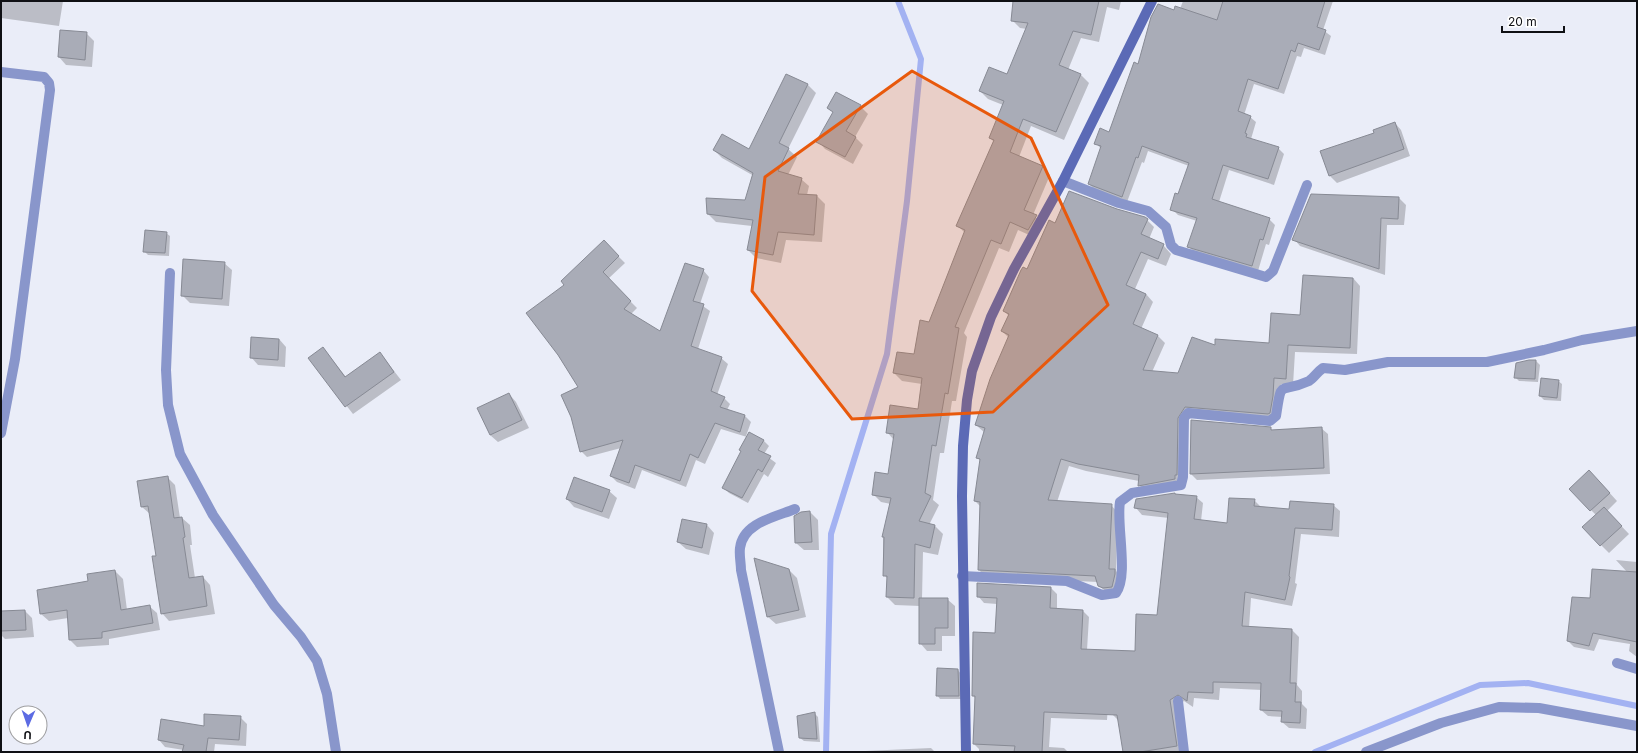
<svg xmlns="http://www.w3.org/2000/svg" width="1638" height="753" viewBox="0 0 1638 753" font-family="Inter,sans-serif">
<rect width="100%" height="100%" fill="#eaedf8"/>
<path fill="#0003" d="M1 1H63L59 26 1 18Z
M1014 1H1121L1119 10 1107 7 1099 42 1081 38 1068 70 1081 75 1089 83 1064 140 1031 126 1019 157 1042 167 1050 175 1033 215 1044 224 1036 238 1018 230 1009 252 999 248 964 333 967 337 956 401H952L944 453H940L933 500 939 505 929 525 935 526 943 534 938 555 923 552 922 599H947L955 606V636H942V651H927L920 643V606L895 605 887 597 888 579 884 575 883 536 891 504 881 502 873 494 889 475 894 440 887 432 919 410 922 384 902 381 894 373 915 356 930 323 965 233 958 226 994 142 990 138 1003 105 988 99 980 91 1008 75 1027 29 1020 28 1012 20Z
M1183 1H1333L1323 30 1331 36 1325 55 1304 48 1301 57 1297 56 1284 94 1254 84 1244 115 1250 117 1256 122 1251 139 1278 148 1284 154 1274 185 1229 170 1219 202 1269 219 1275 225 1269 245 1266 244 1258 271 1194 252 1188 246 1197 221 1178 215 1172 209 1179 196 1189 166 1148 151 1144 163 1142 162 1127 202 1095 190 1089 184 1101 149 1096 143 1110 133 1139 65 1175 11 1180 9Z
M86 33 94 41 92 67 66 65 59 57Z
M786 75 808 85 816 93 788 149 797 157 788 175 801 179 809 186 807 195 817 196 825 204 822 242 786 240 781 263 756 258 748 250 752 226 716 222 708 214 746 201 754 176 722 158 714 150H750Z
M860 106 868 114 855 137 863 145 853 164 825 149 818 141 834 113 828 108Z
M1395 123 1401 130 1410 156 1337 183 1330 176 1322 152 1376 133Z
M1399 198 1406 205 1404 225H1387L1385 275 1300 246 1294 239Z
M1147 220 1154 227 1149 239 1163 245 1171 254 1166 266 1148 259 1135 289 1146 294 1153 302 1141 329 1158 336 1165 343 1152 372 1178 374 1216 347 1270 344 1301 316 1353 278 1360 286 1357 354 1295 352 1293 385 1281 384 1277 420 1193 414 1184 425 1183 482 1146 492 1139 485V481L1086 471 1069 466 1057 502 1111 505 1118 513 1116 571 1122 577 1111 595 1099 586 1098 582 986 577 979 570 981 507 975 501 981 461 977 457 985 433 976 425 1009 338 1002 331 1009 316 1004 311 1056 225Z
M166 233 170 236 169 256 148 255 144 251Z
M604 242 625 263 608 279 637 308 631 314 661 333 703 270 709 277 700 304 710 311 698 349 721 358 728 364 717 395 724 398 730 404 727 410 745 416 751 422 746 436 763 440 769 446 764 454 776 463 768 477 764 474 748 503 729 493 723 487 742 452 747 437 721 429 705 464 696 460 686 487 642 470 635 489 617 482 611 476 621 448 587 457 581 451 579 387 566 285Z
M224 263 232 270 229 306 190 303 182 295Z
M279 339 286 347 285 367 258 365 251 357Z
M323 348 346 377 380 353 401 380 353 414 309 358Z
M1536 361 1540 365 1538 382 1519 381 1515 377 1516 364Z
M1558 381 1562 384 1561 401 1544 400 1540 396Z
M509 394 516 402 529 428 498 442 490 435Z
M1192 421 1270 428 1272 430 1321 428 1328 434 1330 474 1197 480 1191 474Z
M167 477 175 485 180 518H182L190 525 192 545H190L195 578 203 577 210 585 215 614 169 621 162 613 158 557 150 514 142 507Z
M1597 479 1617 501 1607 511 1629 534 1609 553 1583 527 1596 515 1570 489Z
M609 491 617 498 609 519 574 507 567 499Z
M1176 496 1196 497 1203 503 1201 521 1228 524 1254 500 1261 507 1290 510 1333 505 1340 511 1339 537 1301 534 1295 583 1297 584 1292 606 1251 598 1249 628 1292 630 1299 637 1297 685 1302 691V704L1307 709 1306 729 1289 728 1282 722 1283 717 1268 716 1261 710 1262 690 1220 688 1219 700 1194 698 1193 707 1184 701 1176 707 1183 752H1127L1119 721 1112 714 1108 705 1107 720 1051 718 1049 747 1064 748 1068 752H979V749L974 744 976 699 973 696 995 634 997 604 984 603 978 596 1051 588 1057 594V609L1083 611 1089 617 1087 650 1136 652 1158 616 1169 518 1142 515 1136 508Z
M810 512 818 520 819 550H804L796 543Z
M707 525 714 533 709 555 686 549 678 542Z
M1616 560 1637 562V657L1629 651 1630 644 1599 639 1594 651 1574 647 1568 641 1591 599 1627 572Z
M789 570 797 578 806 617 776 624 768 617Z
M115 571 123 579 127 610 149 606 157 613 160 630 109 639V645L77 647 70 640 68 618 49 621 41 614 90 582Z
M25 611 32 618 34 637 5 639 1 635V612Z
M958 670 961 674 962 699H940L937 695Z
M814 713 818 717 820 742 804 741 800 738Z
M240 717 247 724 246 746 215 744 214 752H183L184 750 165 747 159 740Z
M931 748 935 752H865V751Z"/>
<g fill="none" stroke-linecap="round" stroke-linejoin="round">
<path stroke="#a3b2f2" stroke-width="6" d="M826 752 831 534 887 354 907 201 921 59 898 1
M1315 752 1480 685 1528 683 1637 706"/>
</g>
<path fill="#a9acb7" stroke="#878a94" d="M1013 1H1099L1091 35 1073 31 1059 65 1081 74 1056 132 1023 119 1010 152 1043 166 1024 210 1037 215 1028 230 1010 222 1001 244 991 240 955 327 959 328 948 394 945 393 936 446 932 445 925 493 931 496 919 521 935 525 930 548 915 544 914 598 886 597 887 576H883L884 537H882L891 498 872 495 875 472 888 474 894 434 886 433 890 405 918 409 922 378 893 373 897 352 914 354 920 320 929 322 965 230 956 226 994 140 989 138 1004 101 979 91 989 67 1007 74 1028 23 1011 21Z
M1223 1H1325L1317 27 1326 30 1319 50 1298 43 1295 52 1291 50 1278 89 1248 79 1238 111 1251 116 1245 133 1247 134 1246 137 1279 147 1268 179 1223 165 1212 199 1270 218 1263 240 1260 239 1252 266 1187 247 1197 218 1170 210 1175 193 1178 194 1189 163 1142 146 1138 158 1136 157 1122 197 1088 184 1101 146 1094 144 1100 128 1109 132 1134 62 1138 64 1151 17 1158 4 1174 10 1175 6 1217 20Z
M60 30 87 32 85 60 58 57Z
M786 74 808 84 779 143 789 148 778 171 802 178 798 194 817 195 814 235 778 232 773 255 747 250 753 220 707 214 706 198 745 200 753 173 713 150 722 134 749 149Z
M836 92 861 105 846 131 856 137 845 157 816 142 833 112 827 108Z
M1395 122 1404 149 1329 176 1320 151 1374 133 1373 130Z
M1069 191 1117 209 1145 217 1148 219 1141 234 1164 244 1158 259 1141 252 1126 285 1146 294 1133 324 1158 335 1143 370 1178 373 1192 337 1215 345V339L1269 343 1271 313 1300 315 1303 275 1353 278 1350 348 1288 345 1286 379 1274 378 1273 396 1270 413 1268 414 1185 407 1178 418 1177 475H1175V479L1138 486 1139 475 1078 464 1061 459 1048 500 1112 504 1109 569H1115V574L1112 587 1103 588 1098 586 1095 576 978 570 980 502 974 501 980 459 976 458 985 428 975 425 990 379 1009 335 1001 331 1009 314 1003 311 1021 270 1023 267 1027 269 1049 220 1055 223Z
M1311 194 1399 197 1398 219 1381 218 1379 269 1292 240Z
M145 230 167 232 165 253 143 252Z
M604 240 619 256 603 272 631 301 624 309 660 331 685 263 704 269 693 301 704 304 691 346 722 357 711 391 725 397 720 407 745 415 740 432 715 423 698 458 690 454 680 481 635 465 629 483 610 476 623 440 580 452 571 417 561 395 578 387 558 355 526 313 564 285 561 281Z
M183 259 225 262 222 299 181 296Z
M251 337 279 339 278 360 250 358Z
M323 347 345 377 380 352 394 372 345 407 308 358Z
M1529 360H1536L1535 379 1514 378 1516 363Z
M1541 378 1559 380 1557 398 1539 396Z
M509 393 522 420 490 435 477 408Z
M1191 420 1271 427V430L1322 427 1324 468 1190 474Z
M749 432 764 440 758 450 771 456 762 472 758 469 742 498 722 488 741 451 739 450Z
M1589 470 1610 493 1590 511 1569 489Z
M168 476 174 518 182 517 185 537 183 538 189 578 203 576 207 606 161 614 152 556H156L148 506 141 507 137 481Z
M574 477 610 490 602 512 566 499Z
M1175 493V494L1197 496 1194 519 1227 523 1229 498 1255 499 1254 506 1289 509 1290 501 1334 504 1332 530 1295 528 1289 576 1290 577 1285 600 1245 592 1242 626 1292 629 1290 683H1296L1295 702H1301L1300 723 1281 722 1282 711 1260 710 1261 683 1213 682V693L1188 692 1187 701 1178 695 1170 700 1177 746 1140 752H1123L1117 715 1044 712 1042 752H1014L1015 746 973 744 975 696H972L973 632 995 633 997 598 977 597V583L1051 587 1050 608 1083 610 1081 649 1135 651 1136 614 1157 615 1168 513 1134 508 1136 499Z
M1604 507 1622 526 1600 546 1582 527Z
M810 511 812 542 795 543 794 516 801 512Z
M682 519 707 524 702 548 677 542Z
M754 558 789 569 799 610 767 617Z
M1592 569 1637 572V642L1593 633 1589 646 1567 641 1572 597 1590 598Z
M115 570 121 610 150 605 153 623 102 632V638L69 640 67 610 40 614 37 590 88 581 87 574Z
M919 598H948V628H935V644H919Z
M25 610 26 630 1 631V611Z
M937 668 958 669 959 696H936Z
M815 712 817 739 799 738 797 716Z
M204 714 241 716 239 740 208 738 206 752H182L184 745 158 740 161 719 204 726Z"/>
<g fill="none" stroke-linecap="round" stroke-linejoin="round">
<path stroke="#8996cb" stroke-width="10" d="M1 72 44 77 49 83 50 90 15 359 1 433
M1063 181 1119 203 1148 211 1166 227 1171 245 1176 250 1266 277 1273 271 1307 185
M170 273 166 370 168 405 180 454 213 515 274 605 301 637 317 661 327 694 336 752
M962 576 1067 581 1102 595 1116 593C1129 576 1116 524 1120 502L1132 493 1181 485 1183 477 1184 418 1188 413 1270 421 1276 416C1282 377 1278 395 1309 381 1314 378 1317 372 1323 368L1345 370 1388 362H1487L1544 350 1582 340 1637 331
M1617 663 1637 669
M1178 701 1184 752
M779 752 741 570C741 563 739 555 740 548 743 523 775 517 795 509
M1366 752 1441 723 1499 707 1539 708 1637 726"/>
<path stroke="#5b6ab6" stroke-width="10" d="M966 752 962 496 963 446 967 400 972 371 991 317 1014 269 1063 181 1152 1"/>
</g>
<path fill="#e8590c" fill-opacity="0.2" stroke="#e8590c" stroke-width="3" stroke-linejoin="round" d="M912 71 1031 138 1108 305 993 412 852 419 752 291 765 177Z"/>
<rect width="1638" height="753" fill="none" stroke="#0f1014" stroke-width="4"/>
<g transform="translate(28 725) rotate(182)"><circle r="19" fill="#ffffff" stroke="#9f9fa1"/>
<path d="M0-3L7 15L0 10L-7 15Z" fill="#5c6be3"/>
<text y="-6" font-size="11" font-weight="bold" text-anchor="middle" fill="#0f1014">U</text>
</g>
<path d="M1502 26v6h62v-6" fill="none" stroke="#0f1014" stroke-width="2"/>
<text x="1508" y="26" font-size="12" fill="#0f1014" stroke="#ffffff" stroke-width="3" paint-order="stroke">20 m</text>
</svg>
